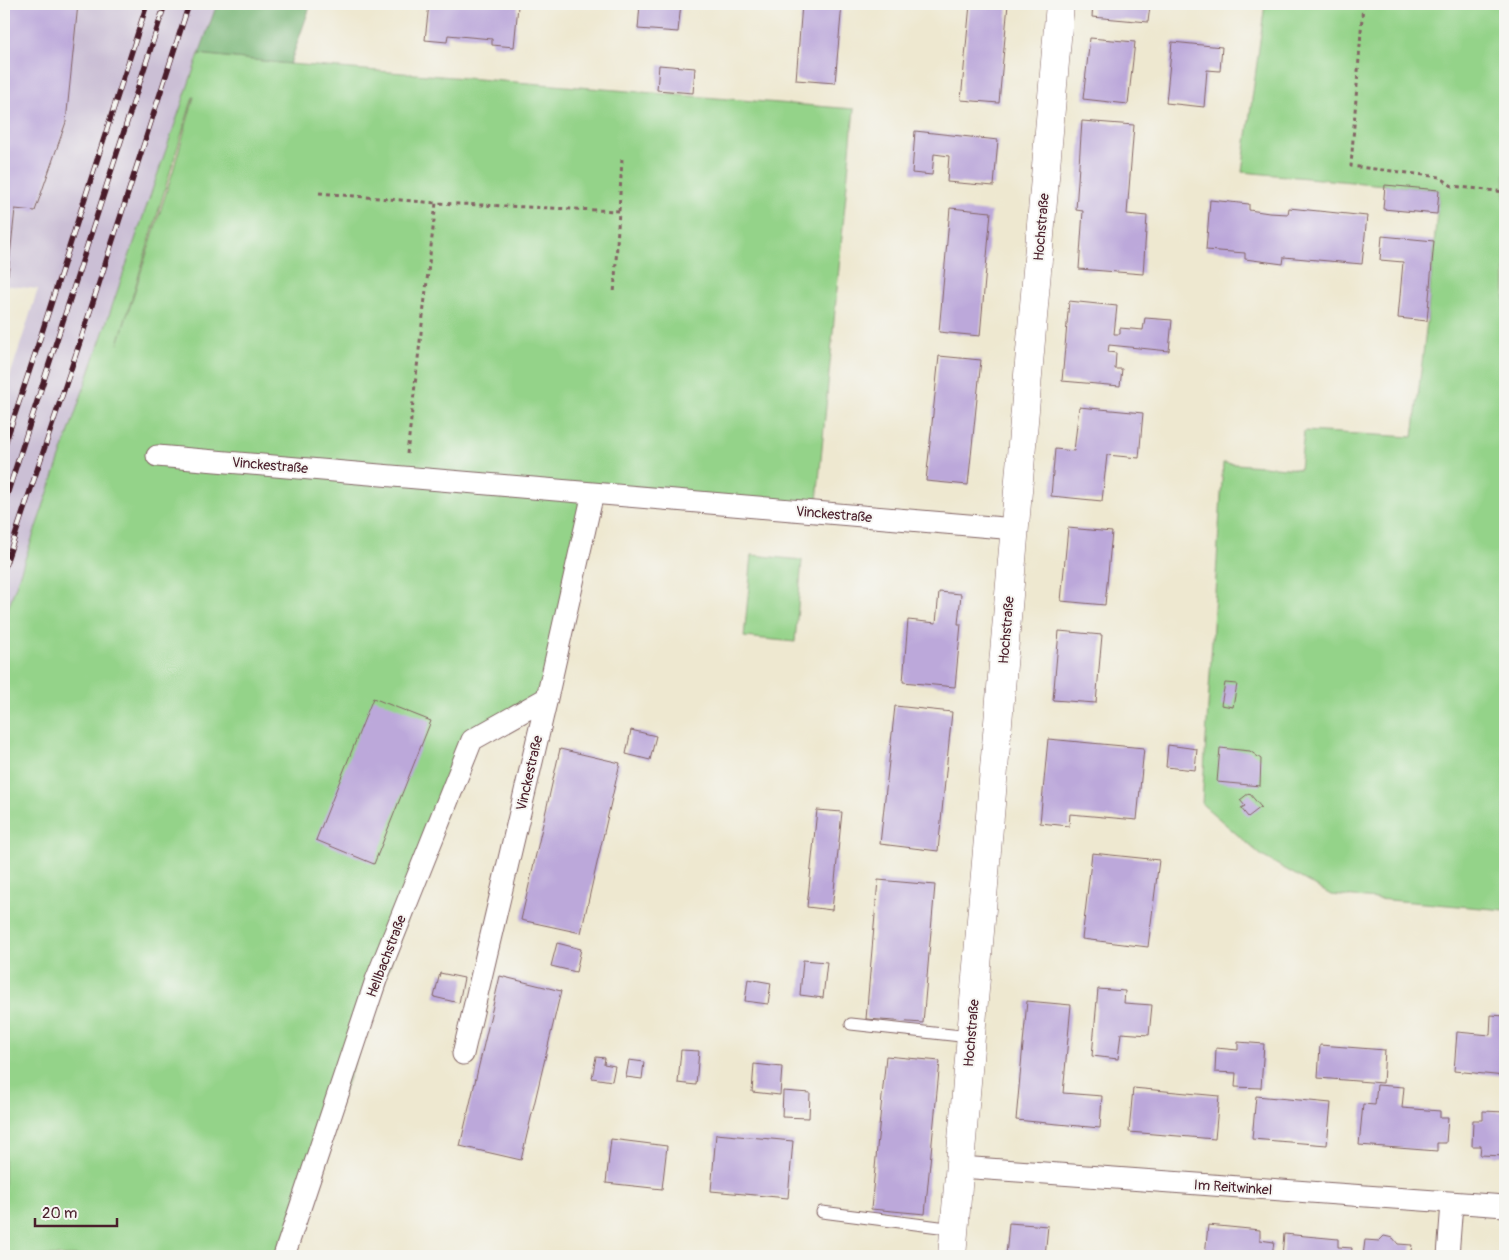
<svg xmlns="http://www.w3.org/2000/svg" width="1509" height="1260" viewBox="0 0 1509 1260" font-family="Pangolin,sans-serif">
<rect width="100%" height="100%" fill="#f6f6f2"/>
<filter id="ink" filterUnits="userSpaceOnUse"><feTurbulence type="fractalNoise" baseFrequency=".02" numOctaves="2"/><feDisplacementMap in="SourceGraphic" scale="10" xChannelSelector="R" yChannelSelector="G"/><feConvolveMatrix kernelMatrix="1 2 1 2 8 2 1 2 1" color-interpolation-filters="sRGB"/></filter>
<filter id="wash" filterUnits="userSpaceOnUse"><feTurbulence type="fractalNoise" baseFrequency=".0096" numOctaves="4" result="noise"/><feDisplacementMap in="SourceGraphic" scale="20" xChannelSelector="R" yChannelSelector="G"/><feGaussianBlur stdDeviation="1.12" result="paint"/><feColorMatrix in="noise" values="0 0 0 0 0 0 0 0 0 0 0 0 0 0 0 0 0 1.4 0 .05"/><feComposite in="paint" operator="in"/></filter>
<g filter="url(#wash)">
<rect width="100%" height="100%" fill="#eee8d0"/>
<path fill="#cbbfd5" d="M4 4H217L4 620V395L38 289 4 285Z"/>
<path fill="#94d389" stroke="#6f795a" fill-rule="evenodd" d="M1265 4H1505V910L1331 895 1262 856 1202 804 1223 463 1300 469 1304 431 1413 437 1427 321 1439 190 1242 172Z
M199 54 290 64 854 109 816 512 593 493 547 698 472 740 284 1256H4V620ZM194 97 173 171 118 344 193 97Z
M752 555 802 560 795 642 744 637Z"/>
<path fill="#77b575" stroke="#606a50" d="M217 4H311L290 64 199 54Z"/>
<g id="blocks">
<path fill="#bca8da" d="M4 4H78L66 122 35 211 15 209 8 275H4Z
M429 4H510V5L518 6 514 47 492 45V39L448 35 447 42 425 40Z
M640 4H681L678 32 638 29Z
M802 4H842L835 83 796 80Z
M970 4H1008L999 103 961 100Z
M1093 4H1157V6H1150L1148 22 1092 17Z
M1090 38 1135 42 1128 104 1083 99Z
M1172 42 1222 47 1220 71 1207 70 1204 107 1166 103Z
M659 65 695 68 693 93 657 90Z
M1082 121 1134 125 1127 214 1147 216 1143 274 1079 269 1083 211 1076 210Z
M915 131 998 140 994 186 947 182 949 156 934 154 932 175 912 173Z
M1385 185 1439 190 1437 214 1383 209Z
M1210 200 1249 204V210L1269 213 1288 214 1289 208 1367 216 1362 264 1284 257 1283 264 1245 259V253L1206 250Z
M950 208 991 212 980 336 939 332Z
M1382 236 1434 241 1427 321 1398 318 1403 262 1380 260Z
M1069 301 1117 306 1114 334H1120V328L1143 330 1145 318 1172 320 1169 351 1109 345 1108 352 1116 353 1115 369H1122L1120 386 1062 381Z
M939 356 981 360 968 485 926 481Z
M1079 407 1143 413 1139 458 1107 455 1102 501 1051 496 1055 449 1074 451Z
M1068 528 1112 532 1105 605 1061 601Z
M939 592 961 594 958 624H961L955 687 903 682 908 620 936 623Z
M1059 631 1102 635 1096 703 1053 700Z
M1225 683 1237 684 1233 707 1221 705Z
M373 698 431 721 374 864 316 840Z
M895 706 952 712 938 851 880 844Z
M631 730 656 736 650 760 626 754Z
M1048 739 1144 748 1137 820 1070 814 1069 826 1040 823Z
M1168 745 1197 749 1195 770 1166 767Z
M1220 748 1250 751 1261 759 1260 786 1217 782Z
M560 749 620 763 581 933 521 920Z
M1249 793 1261 807 1248 817 1241 808 1245 806 1240 800Z
M817 810 842 812 832 910 807 907Z
M1092 853 1159 860 1148 947 1082 939Z
M878 880 935 885 923 1023 866 1019Z
M557 943 581 949 576 972 551 966Z
M803 960 827 962 823 998 800 995Z
M440 973 464 978 459 1003 434 997Z
M500 976 561 991 521 1160 460 1146Z
M748 979 771 983 768 1004 745 1001Z
M1098 989 1125 991 1124 1003 1152 1005 1149 1035 1121 1033 1118 1059 1092 1056Z
M1027 1001 1071 1005 1063 1093 1102 1096 1100 1128 1016 1120Z
M1491 1015 1505 1016V1076L1454 1071 1457 1032 1490 1035Z
M1238 1042 1264 1044 1261 1088 1235 1087 1236 1073 1215 1072 1216 1048 1238 1050Z
M1320 1045 1385 1050 1383 1083 1318 1078Z
M681 1050 699 1051 696 1085 678 1083Z
M886 1056 940 1061 925 1214 871 1209Z
M596 1057 605 1058 604 1064 615 1066 612 1081 592 1078Z
M629 1060 644 1062 642 1079 626 1077Z
M754 1064 782 1067 780 1095 752 1092Z
M1377 1085 1404 1087 1402 1108 1440 1111V1118H1448L1446 1143H1437V1151L1359 1145 1363 1104 1375 1105Z
M1133 1088 1219 1096 1215 1139 1129 1132Z
M783 1091 810 1093 809 1118 782 1117Z
M1256 1096 1331 1103 1327 1145 1252 1139Z
M1483 1111 1505 1112V1156L1480 1155 1481 1146H1472L1473 1120H1483Z
M716 1134 793 1141 788 1198 711 1191Z
M611 1139 667 1146 662 1189 606 1183Z
M1009 1223 1048 1226 1045 1256H1006Z
M1208 1225 1260 1230V1240L1274 1242 1272 1255H1276V1256H1205Z
M1284 1234 1338 1239V1247L1352 1248 1351 1256H1282Z
M1384 1236 1393 1238 1398 1244 1412 1245 1410 1256H1363L1365 1240 1379 1241Z"/>
</g>
</g>
<g filter="url(#ink)">
<use href="#blocks" fill-opacity="0" stroke="#836565" stroke-width="1"/>
<g fill="none" stroke-linecap="round" stroke-linejoin="round">
<defs>
<path id="lane" d="M851 1024 970 1037
M822 1212 955 1229"/>
<path id="street" d="M157 456 1015 529
M463 1054 547 698 593 493
M960 1167 1505 1206
M284 1256 376 980 472 740 547 698
M1448 1256 1452 1203"/>
<path id="secondary" d="M952 1256 1060 4"/>
</defs>
<use href="#lane" stroke="#836565" stroke-width="13"/>
<use href="#street" stroke="#836565" stroke-width="23"/>
<use href="#secondary" stroke="#836565" stroke-width="29"/>
<path stroke="#836565" stroke-width="3" stroke-dasharray="4 4" stroke-linecap="butt" d="M1363 4 1351 166 1440 177 1452 186 1505 192
M319 193 436 203
M619 211 622 159
M407 454 436 203 619 211 614 295"/>
<use href="#lane" stroke="#fff" stroke-width="11"/>
<use href="#street" stroke="#fff" stroke-width="21"/>
<use href="#secondary" stroke="#fff" stroke-width="28"/>
<defs>
<path id="rail" d="M4 447 35 354 147 4
M4 504 165 4
M4 569 83 333 189 4"/>
</defs>
<use href="#rail" stroke="#4a1f2b" stroke-width="5.5"/>
<use href="#rail" stroke="#f6f6f2" stroke-width="4" stroke-dasharray="11" stroke-linecap="butt"/>
</g>
</g>
<g text-anchor="middle" stroke-width="4" stroke-linejoin="round" paint-order="stroke">
<g font-size="14" fill="#4a1f2b" stroke="#f6f6f2">
<text transform="translate(1041 227) rotate(-85)" y="5">Hochstraße</text>
<text transform="translate(270 465) rotate(5)" y="5">Vinckestraße</text>
<text transform="translate(834 514) rotate(5)" y="5">Vinckestraße</text>
<text transform="translate(1006 630) rotate(-85)" y="5">Hochstraße</text>
<text transform="translate(529 773) rotate(-77)" y="5">Vinckestraße</text>
<text transform="translate(386 956) rotate(-69)" y="5">Hellbachstraße</text>
<text transform="translate(971 1033) rotate(-85)" y="5">Hochstraße</text>
<text transform="translate(1233 1187) rotate(4)" y="5">Im Reitwinkel</text>
</g>
</g>
<rect width="1509" height="1260" fill="none" stroke="#f6f6f2" stroke-width="20"/>
<path d="M35 1218v8h82v-8" fill="none" stroke="#4a1f2b" stroke-width="2.5"/>
<text x="42" y="1218" font-size="15" fill="#4a1f2b" stroke="#f6f6f2" stroke-width="4" paint-order="stroke">20 m</text>
</svg>
